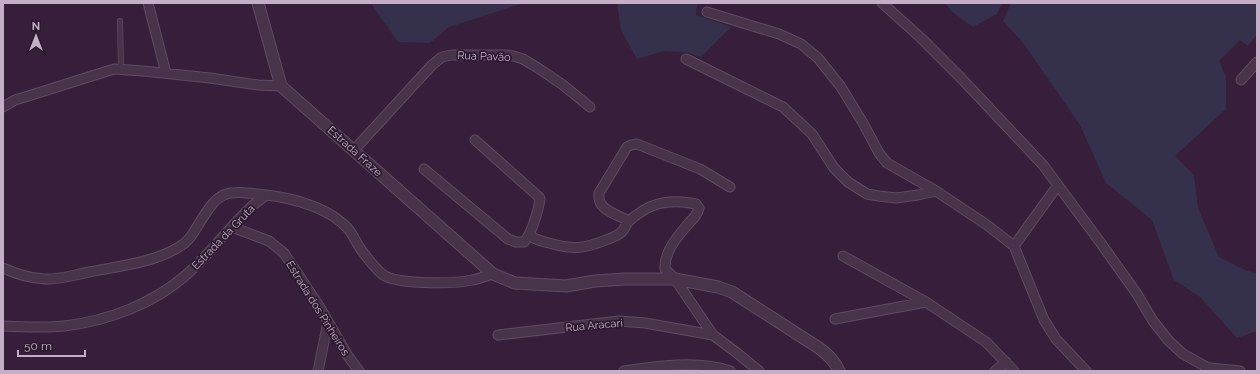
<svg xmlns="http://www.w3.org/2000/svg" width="1260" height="374" viewBox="0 0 1260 374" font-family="Raleway,sans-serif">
<rect width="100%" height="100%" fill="#371f3b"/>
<path fill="#35304b" d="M375 3H524L449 27 430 43 398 42 372 5Z
M617 3H697L696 15 731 27 701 57 685 52 664 51 637 59 621 30Z
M945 3H1002L997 14 973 27 951 11Z
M1011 3H1257V34L1248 46 1240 40 1219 61 1226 77V109L1175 156 1194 175 1198 208 1219 257 1247 271 1257 273V331L1237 338 1200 297 1174 280 1152 220 1106 183 1080 125 1024 44 1003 21Z"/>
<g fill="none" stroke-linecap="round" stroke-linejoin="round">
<defs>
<path id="service" d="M120 21 121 69"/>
<path id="minor" d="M148 3 166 73
M882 3 921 38 961 78 1043 165 1100 242 1137 294 1153 321 1168 340 1183 354 1214 371
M707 12 779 34 801 44 818 58 841 87 863 123 879 153 887 163 936 191 987 225 1014 246 1044 320 1056 339 1086 371
M686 59 783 107 812 134 834 168 848 182 867 194 879 196 896 198 918 195 936 191
M1241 80 1257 62
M3 107 15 100 25 97 114 69 143 71 210 78 258 85 281 86
M475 140 539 197 540 199C538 212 534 224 529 235
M354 150 432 65 442 57 451 55H505L513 56 523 59 538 68 563 85 590 107
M424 169 508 239 516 242H524L529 235C535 240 541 241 549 243 573 250 583 249 606 240 616 236 623 234 627 223L625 219C613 213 597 209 599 193L627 147 631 145 637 144 700 169 730 187
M627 223C648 203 667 198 696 204L699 208C698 214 694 218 689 223 678 236 664 251 665 269L675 279 713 335 737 353 759 371
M232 227 269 241 284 253 319 306 348 356 359 371
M1014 246 1058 185
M843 256 926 302 986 342 1014 371
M3 268C16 274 29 278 44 279 59 280 74 275 89 272 119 266 153 263 179 247 188 242 192 235 197 227 220 189 223 190 266 195
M835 319 926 302
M3 326C23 327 44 328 64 326 108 321 153 304 186 275 207 257 224 234 243 215 250 207 258 201 266 195 293 198 331 208 349 230 353 235 356 242 360 248 365 255 375 268 382 274 395 285 455 284 472 280 479 279 486 276 493 274
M498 335 619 321 645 323 713 335
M1210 368 1240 371
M318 371 328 322
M624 371C656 366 699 360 730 371
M995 371 1006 362"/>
<path id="tertiary" d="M258 3 281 86 493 274 515 283 566 286 595 281 625 279H675L718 287 732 292 819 348C828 355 835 361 839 371"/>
</defs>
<use href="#service" stroke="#604b62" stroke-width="6"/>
<use href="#minor" stroke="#604b62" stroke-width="11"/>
<use href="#tertiary" stroke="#604b62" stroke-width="13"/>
<use href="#service" stroke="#48334b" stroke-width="4.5"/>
<use href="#minor" stroke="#48334b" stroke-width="9"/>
<use href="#tertiary" stroke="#48334b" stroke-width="11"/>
</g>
<g text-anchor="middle" stroke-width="3.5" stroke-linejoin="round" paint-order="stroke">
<g font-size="11" fill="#c5aec7" stroke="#2c192f">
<text transform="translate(484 56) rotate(2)" y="4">Rua Pavão</text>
<text transform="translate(355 151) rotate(42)" y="4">Estrada Fraze</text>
<text transform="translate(223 237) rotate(-46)" y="4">Estrada da Gruta</text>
<text transform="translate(318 308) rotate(58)" y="4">Estrada dos Pinheiros</text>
<text transform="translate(594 325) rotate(-5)" y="4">Rua Aracari</text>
</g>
</g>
<rect width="1260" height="374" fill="none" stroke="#c5aec7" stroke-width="8"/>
<g transform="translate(36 36)" stroke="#2c192f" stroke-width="3" paint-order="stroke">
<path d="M0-3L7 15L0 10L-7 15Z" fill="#c5aec7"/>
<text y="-6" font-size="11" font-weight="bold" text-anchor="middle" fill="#c5aec7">N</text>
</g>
<path d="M18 350v6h67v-6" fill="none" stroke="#c5aec7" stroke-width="2"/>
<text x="24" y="350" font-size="12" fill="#c5aec7" stroke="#2c192f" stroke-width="3" paint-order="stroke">50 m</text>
</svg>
